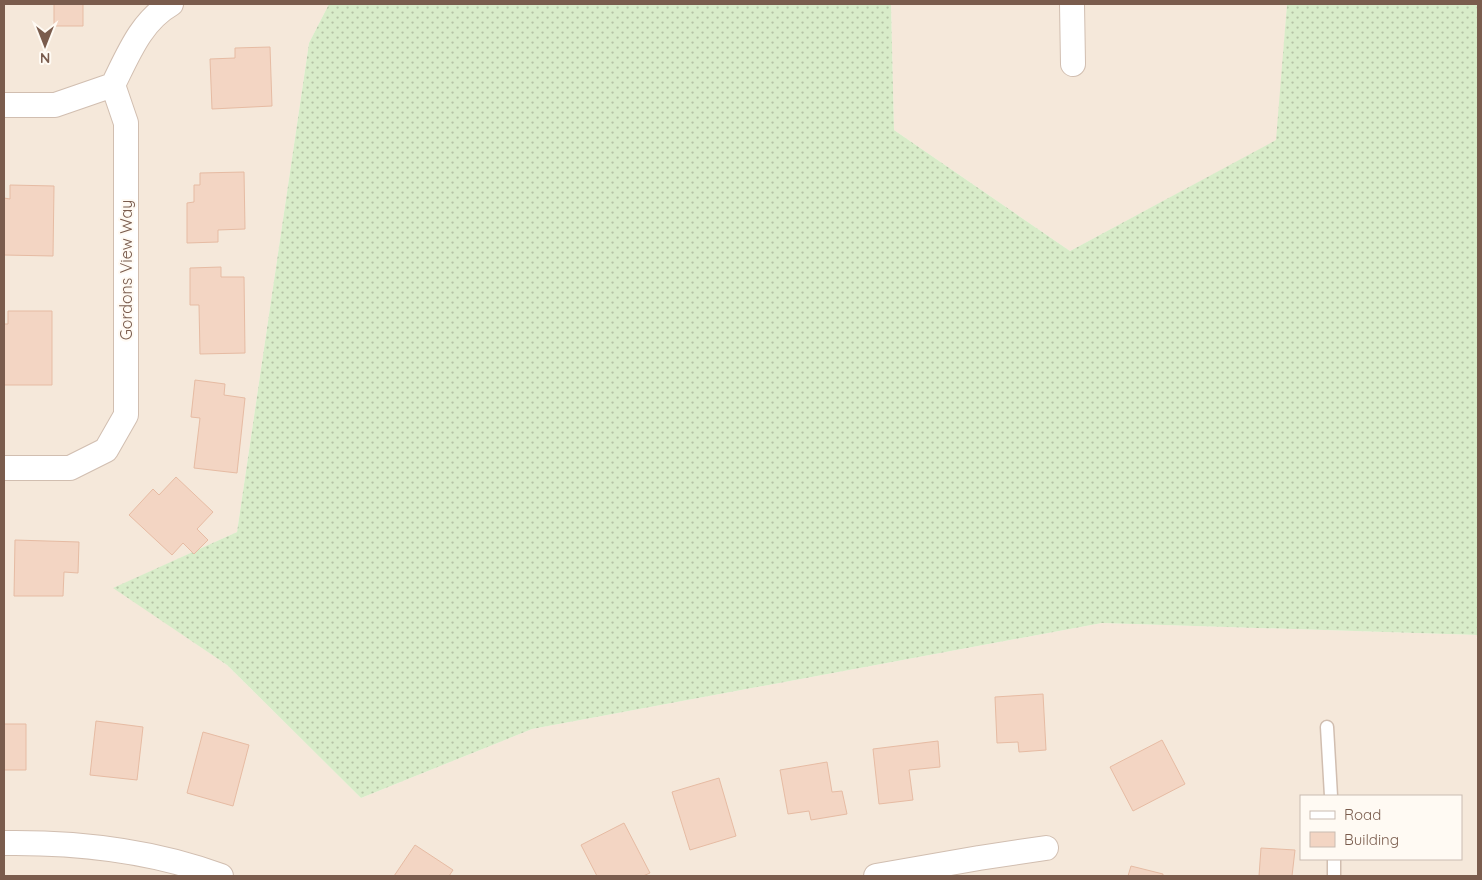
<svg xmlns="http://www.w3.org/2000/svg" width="1482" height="880" viewBox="0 0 1482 880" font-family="Quicksand,sans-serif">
<defs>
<pattern id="grass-dots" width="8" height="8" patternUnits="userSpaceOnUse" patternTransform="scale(1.25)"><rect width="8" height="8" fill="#d8ecc9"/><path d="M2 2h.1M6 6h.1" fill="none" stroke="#b4c2a5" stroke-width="1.8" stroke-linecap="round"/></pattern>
</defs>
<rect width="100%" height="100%" fill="#fdf6ec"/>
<path fill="#f5e8da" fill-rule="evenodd" d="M4 4H329L309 43 237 532 114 588 227 665 361 798 532 729 1102 623 1478 635V876H4ZM1301 796H1461V859H1301Z
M891 4H1287L1277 140 1070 251 894 130Z"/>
<path fill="url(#grass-dots)" d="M329 4H891L894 130 1070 251 1276 140 1287 4H1478V635L1102 623 532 729 361 798 227 665 113 588 237 532 309 43Z"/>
<path fill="#f3d5c3" stroke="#e6bba3" d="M54 4H83V26H54Z
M270 47 272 106 212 109 210 59 235 58V48Z
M244 172 245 229 218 230V242L187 243V203L194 202V185H200V173Z
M10 185 54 186 53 256 4 255V198L10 199Z
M221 267V277H244L245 353 200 354 199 305H190V268Z
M8 311H52V385H4V324H8Z
M195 380 225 384 224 395 245 398 237 473 194 468 200 418 191 417Z
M176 477 213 512 197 529 208 540 194 554 183 543 172 555 129 515 153 489 159 495Z
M15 540 79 542 78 573 64 572 63 596H14Z
M1043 694 1046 750 1019 752 1018 742 997 743 995 697Z
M96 721 143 727 137 780 90 775Z
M4 724H26V770H4Z
M203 732 249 745 233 806 187 793Z
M1162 740 1185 784 1133 811 1110 767Z
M938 741 940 767 909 770 913 800 879 804 873 749Z
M827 762 832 792 842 791 847 814 811 820 809 811 788 814 780 770Z
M719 778 736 836 690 850 672 792Z
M624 823 650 873 643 876H597L581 845Z
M415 845 453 870 449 876H394Z
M1261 848 1295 850 1292 876H1259Z
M1131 866 1163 874V876H1128Z"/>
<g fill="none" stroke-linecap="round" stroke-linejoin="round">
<defs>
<path id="service" d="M1327 727 1331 796
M1334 859V876"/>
<path id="minor" d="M1072 4 1073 64
M4 105H55L113 85C128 55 141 21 171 4
M4 468H70L106 450 126 415V123L113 85
M4 843C78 842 151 850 221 876
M876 876 979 858 1046 848"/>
</defs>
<use href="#service" stroke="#d1beb0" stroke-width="15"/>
<use href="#minor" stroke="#d1beb0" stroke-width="26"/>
<use href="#service" stroke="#fff" stroke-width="12"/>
<use href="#minor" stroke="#fff" stroke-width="24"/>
</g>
<g text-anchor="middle" stroke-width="4" stroke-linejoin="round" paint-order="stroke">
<g font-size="16" fill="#7a5c4d" stroke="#fffaf3">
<text transform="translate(126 270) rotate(-90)" y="6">Gordons View Way</text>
</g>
</g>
<rect width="1482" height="880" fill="none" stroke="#7a5c4d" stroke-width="10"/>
<rect x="1300" y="795" width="162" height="65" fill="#fffaf3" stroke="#cabbb1"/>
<rect x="1310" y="811" width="25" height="8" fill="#ffffff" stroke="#cabbb1"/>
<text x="1344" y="820" font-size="15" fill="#7a5c4d">Road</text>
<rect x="1310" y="832" width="25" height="15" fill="#f3d5c3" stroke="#cabbb1"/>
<text x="1344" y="845" font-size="15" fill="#7a5c4d">Building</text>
<g transform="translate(45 45) rotate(180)" stroke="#fffaf3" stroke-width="4" paint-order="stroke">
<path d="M0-4L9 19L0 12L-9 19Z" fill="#7a5c4d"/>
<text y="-8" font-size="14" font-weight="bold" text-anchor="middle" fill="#7a5c4d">N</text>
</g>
</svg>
